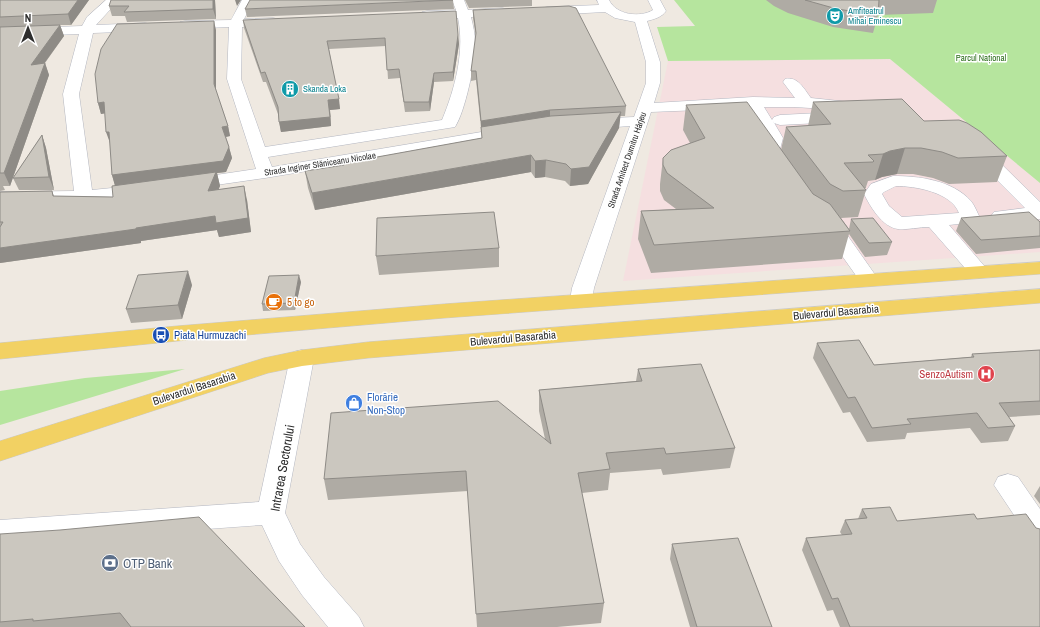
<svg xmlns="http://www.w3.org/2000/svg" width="1040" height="627" viewBox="0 0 1040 627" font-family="'Archivo Narrow',sans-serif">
<rect width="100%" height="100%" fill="#efe9e1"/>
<path fill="#f5dfe0" d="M890 59 1040 183V252L623 281 668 61Z"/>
<path fill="#b6e59e" d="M674 0H1040V183L890 59 668 61 657 27 695 26Z
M185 369 0 425V391L85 378Z"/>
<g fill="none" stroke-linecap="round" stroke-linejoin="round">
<defs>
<path id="minor" d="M106 0H119L96 25 145 23 150 24 152 27 150 30 145 31 93 33 79 94 92 190 142 185 148 186 151 190 148 194 142 195 84 202 0 204V192L74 191 63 94 79 34 0 37V29L82 26 87 17Z
M242 0H254L244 19 273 18 278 19 280 22 278 25 273 26 242 27 241 79 265 147 442 120C455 88 465 52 458 18L427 19 422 18 421 15 422 12 427 11 456 10 452 0H464L468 10 502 8 507 9 508 12 507 15 502 16 471 17C473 25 475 34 475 42 476 61 465 112 455 127L268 157 272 167 511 127 517 129 519 132 517 135 511 137 265 178 188 189 182 188 179 184 182 180 256 169 227 79 229 27 185 29 180 28 178 25 180 22 185 21 231 20Z
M597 0H609C616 15 640 18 653 10L648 0H660L666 11C662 17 655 19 647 21L660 62V83L654 103 753 97 795 98 783 82 785 79C798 76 804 89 811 98L849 102 851 105 849 108 843 110 794 107H764L772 120 774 117 780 115 839 112 845 114 847 117 845 120 839 122 780 125 774 123 773 121 783 138 779 153 787 165 784 169 778 170 772 169 761 153 767 138 749 108 651 112 594 288 592 300 589 305 581 307 573 305 570 300 572 288 630 126 589 129 583 127 581 124 583 121 589 119 634 117 646 83V62L635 22 615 18 605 12 547 15 543 14 541 11 543 8 547 7 599 5Z
M980 148 986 149 1040 202V219L1001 222 994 220 991 216 994 212 1025 208 974 157 971 153 974 149Z
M893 176C919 176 952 180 971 201 975 206 977 212 980 218L977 222 949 225 986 268 989 272 986 276 979 278 972 276 929 227C919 227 908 230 898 229 882 227 870 206 864 194L871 184ZM896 186C915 186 951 192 959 213L902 217 889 206 882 194 884 192Z
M831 220 838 222 876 276 879 280 876 284 869 286 862 284 821 226 824 222Z
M302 350 310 352 314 358 285 513 300 544 324 577 359 617 364 627H328L302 595 279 561 262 525 0 544V520L259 502 290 358 294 352Z
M1008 474 1018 477 1040 509V543L1030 539 994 485 998 477Z"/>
<path id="major" d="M1040 262V274L444 318 177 341 0 359V343L177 326 444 304Z
M1040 289V303L368 358 302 366 268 373 0 461V441L264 358 302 350 368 342Z"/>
</defs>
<use href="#minor" stroke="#b4b7c1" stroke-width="1"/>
<use href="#major" stroke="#c9c9c9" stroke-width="1"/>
<use href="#minor" fill="#fff" fill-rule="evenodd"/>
<use href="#major" fill="#f2d163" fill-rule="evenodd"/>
</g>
<path fill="#afaba4" d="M0 0H89L71 25H60L64 36 45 63 49 75 10 186H3L5 190 0 191Z
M111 0H215L216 19 127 22 125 16H112L109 6Z
M453 0 454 9 247 17 245 9Z
M465 0H532V6L469 8Z
M766 0H937L933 13 878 15 873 33 833 27 788 13 774 6Z
M473 10 626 106 625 116H620L619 128 588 184 570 186 565 181 545 177 535 178 531 172 315 210 308 188 305 171 344 165V163L482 138 476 80 471 81V71L476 37 473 18Z
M243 20 458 35 459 44 453 81 434 82 430 111 405 112 400 78 388 79 386 46 329 49 340 109 330 110 331 126 281 132 278 114 266 82H263L244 28Z
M216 30V91L228 126 230 136 226 137 232 158 226 172 217 173 220 186 218 190 247 200 251 232 219 237 217 230 141 241V243L0 263V192L52 191 54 196 113 197 115 185 112 175 110 142 105 113 101 114 98 103Z
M813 102 924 121 1007 156 997 182 949 184 933 178 913 174H897L882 177 875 180 868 181 866 187V188H864L866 190 858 217 841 218 849 229 851 219 892 242 887 255 865 257 849 234 842 259 651 273 638 239 641 211 676 209 664 200 660 191V184L663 158 690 143 683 130 686 105 781 150 786 127 808 126Z
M42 135 46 148 54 190H19L13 178Z
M961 218 1040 222V248L976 254 956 231Z
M499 248V267L379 275 376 256Z
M301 282 295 310 263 311 262 304Z
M192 285 182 319 131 323 126 309Z
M817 343 874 365 971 357 972 354 1040 350V415L1009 417 1015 426 1008 441 981 443 970 428 907 433 905 439 867 442 850 412 843 413 813 358Z
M638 369 735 448 730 468 663 475 661 469 610 473 608 490 582 493 604 603 601 623 557 627H477L468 491 328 500 324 479 545 439 539 411V390L636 381Z
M1040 486V504L1034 496Z
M862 509 897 521 1040 627H840L833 610 827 611 802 550 806 538 842 535 840 532 845 520 858 519Z
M0 534 305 627H0Z
M672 544 772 627H690L670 559Z"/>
<path fill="#8e8b86" d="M78 0H89L71 25 68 14Z
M213 0H215L216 19 213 9Z
M235 0H241L237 6Z
M214 21 216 30V94L214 84Z
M60 25 64 36 35 76 31 65Z
M458 35 459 44 453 81V72Z
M45 63 49 75 10 186 4 173Z
M434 73V82L430 111 429 102Z
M339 99 340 109 330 110 331 126 281 132 279 122 328 100Z
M104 102 107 113 101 114 98 103Z
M550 110V120L481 131V121Z
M621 112 619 128 588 184 570 186 571 169Z
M228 126 230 136 225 137 222 127Z
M106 132H109L110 143Z
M42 135 46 148 54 190 49 177Z
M229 147 232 158 226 172 217 173 220 186 212 205 115 186 112 175Z
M905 148 897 174 882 177 875 180 883 154 890 151Z
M531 155V172L315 210 312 193Z
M546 160 545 177 535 178V161Z
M244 186 247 200 251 232 219 237 217 230 141 241V243L0 263V248L136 228Z
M188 271 192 285 182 319 178 305Z
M299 275 301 282 295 310 294 303Z"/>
<path fill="#cbc7bf" stroke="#8e8b86" d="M0 0H78L68 14 0 17Z
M111 0H213V9L124 12 129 6H109Z
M250 0H453L245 9Z
M805 0H879L878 15 837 9Z
M569 6 576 8 626 106 550 110 481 121 476 71H471L476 33 473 10Z
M456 11 458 35 453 72 434 73 429 102H404L399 69 387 70 385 38 327 41 339 99 328 100 330 117 279 122 278 107 265 72 261 73 243 20Z
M214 21V84L228 126 222 127 229 147 223 161 112 175 109 132H106L104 102 98 103 95 74 101 49 117 24Z
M60 25 31 65 45 63 4 173H0V27Z
M902 99 924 121 959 120 967 123 981 132 1007 156 958 158 942 152 921 148H905L890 151 883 154 868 155 874 161 873 162 844 163 866 190 843 191 830 184 786 127 831 124 813 102Z
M747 102 813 194 830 204 850 231 654 245 641 211 714 208 667 173 663 165V158L671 150 705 138 686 105Z
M621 112 589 167 571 169 566 164 546 160 535 161 531 155 312 193 305 171 344 165V163L482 138 481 127 551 116Z
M42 135 49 177 13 178Z
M216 172 208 191 244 186 248 218 216 223 215 216 136 228V229L0 248V227L3 222H0V192L52 191 53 196 113 197 112 186Z
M494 212 499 248 376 256 377 218Z
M1029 212 1040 222V236L981 240 961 218Z
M873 218 892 242 869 243 851 219Z
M188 271 178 305 126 309 138 275Z
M299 275 294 303 262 304 269 276Z
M859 340 874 365 974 357 972 354 1040 350V401L999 403 1015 426 988 428 977 413 907 419 911 424 872 428 855 397 848 398 817 343Z
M701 364 735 448 666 454 664 448 606 453 610 469 578 473 604 603 476 614 466 471 324 479 331 413 498 401 551 444 539 390 642 381 638 369Z
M890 507 897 521 974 514 977 519 1026 514 1036 528 1040 529V627H850L838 598 832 599 806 538 852 534 845 520 867 518 862 509Z
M199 517 305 627H131L120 613 33 621V619L0 622V534L60 530Z
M738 538 772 627H697L672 544Z"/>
<defs>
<symbol id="theatre-disc" viewBox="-11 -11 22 22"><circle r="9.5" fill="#0f9aa8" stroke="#fff"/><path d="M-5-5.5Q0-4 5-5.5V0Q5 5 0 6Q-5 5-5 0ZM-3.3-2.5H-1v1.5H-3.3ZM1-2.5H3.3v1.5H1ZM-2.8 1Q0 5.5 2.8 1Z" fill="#fff"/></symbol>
<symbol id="building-disc" viewBox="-11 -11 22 22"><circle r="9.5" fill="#0f9aa8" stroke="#fff"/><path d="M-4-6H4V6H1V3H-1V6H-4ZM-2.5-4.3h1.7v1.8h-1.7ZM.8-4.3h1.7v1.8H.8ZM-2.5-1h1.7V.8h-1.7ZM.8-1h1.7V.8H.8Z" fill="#fff"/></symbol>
<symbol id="cafe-disc" viewBox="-11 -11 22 22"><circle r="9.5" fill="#e8710a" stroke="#fff"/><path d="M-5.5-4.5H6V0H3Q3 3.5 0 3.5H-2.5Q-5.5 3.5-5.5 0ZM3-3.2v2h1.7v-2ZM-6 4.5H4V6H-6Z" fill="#fff"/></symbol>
<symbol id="bus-disc" viewBox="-11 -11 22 22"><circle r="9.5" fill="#1a4fb4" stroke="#fff"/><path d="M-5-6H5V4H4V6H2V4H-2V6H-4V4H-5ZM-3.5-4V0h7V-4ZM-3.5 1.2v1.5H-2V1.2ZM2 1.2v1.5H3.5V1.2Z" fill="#fff"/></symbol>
<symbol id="hospital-disc" viewBox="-11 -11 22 22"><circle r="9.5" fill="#e0444e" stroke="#fff"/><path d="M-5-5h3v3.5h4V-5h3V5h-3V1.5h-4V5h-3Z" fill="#fff"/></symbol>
<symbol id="shop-disc" viewBox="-11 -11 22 22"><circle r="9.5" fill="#3f7fe0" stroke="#fff"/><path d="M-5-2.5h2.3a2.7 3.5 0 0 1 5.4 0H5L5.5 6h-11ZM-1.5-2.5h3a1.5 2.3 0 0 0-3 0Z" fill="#fff"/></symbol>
<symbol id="bank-disc" viewBox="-11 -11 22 22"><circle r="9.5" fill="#5c6f8a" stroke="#fff"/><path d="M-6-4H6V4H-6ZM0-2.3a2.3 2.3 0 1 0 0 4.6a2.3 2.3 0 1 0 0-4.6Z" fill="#fff"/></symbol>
</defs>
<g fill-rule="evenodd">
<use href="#theatre-disc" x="825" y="6" width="20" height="20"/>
<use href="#building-disc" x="280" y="79" width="20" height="20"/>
<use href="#cafe-disc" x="264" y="292" width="20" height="20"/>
<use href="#bus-disc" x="151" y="325" width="20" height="20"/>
<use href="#hospital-disc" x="976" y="364" width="20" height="20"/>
<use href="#shop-disc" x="344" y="393" width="20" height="20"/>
<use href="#bank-disc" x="100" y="553" width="20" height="20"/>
</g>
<g text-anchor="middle" stroke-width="3" stroke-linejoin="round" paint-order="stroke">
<g font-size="9" fill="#0d838f" stroke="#fff" text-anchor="start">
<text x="848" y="14">Amfiteatrul<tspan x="848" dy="10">Mihai Eminescu</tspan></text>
<text x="303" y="92">Skanda Loka</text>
</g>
<g font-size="9" fill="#2c6e1b" stroke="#fff">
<text x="981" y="61">Parcul Național</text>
</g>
<g font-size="9" fill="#2e2e2e" stroke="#fff">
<text transform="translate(627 160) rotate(-71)" y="3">Strada Arhitect Dumitru Hârjeu</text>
<text transform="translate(320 164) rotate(-9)" y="3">Strada Inginer Slăniceanu Nicolae</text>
</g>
<g font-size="11" fill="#c56008" stroke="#fff" text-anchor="start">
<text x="287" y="306">5 to go</text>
</g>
<g font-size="11" fill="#2e2e2e" stroke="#fff">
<text transform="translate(836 312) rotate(-5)" y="4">Bulevardul Basarabia</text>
<text transform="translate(513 338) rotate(-5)" y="4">Bulevardul Basarabia</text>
<text transform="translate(194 388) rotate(-18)" y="4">Bulevardul Basarabia</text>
</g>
<g font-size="11" fill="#164399" stroke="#fff" text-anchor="start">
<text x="174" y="339">Piata Hurmuzachi</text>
</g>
<g font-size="11" fill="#be3a42" stroke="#fff" text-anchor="end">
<text x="973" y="378">SenzoAutism</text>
</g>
<g font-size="11" fill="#366cbe" stroke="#fff" text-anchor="start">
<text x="367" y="401">Florărie<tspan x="367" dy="13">Non-Stop</tspan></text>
</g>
<g font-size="13" fill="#2e2e2e" stroke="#fff">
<text transform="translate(282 468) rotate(-80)" y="5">Intrarea Sectorului</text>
</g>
<g font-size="13" fill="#4e5e75" stroke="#fff" text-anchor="start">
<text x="123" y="568">OTP Bank</text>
</g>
</g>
<g transform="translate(28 28)" stroke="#ffffff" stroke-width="3" paint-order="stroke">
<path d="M0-3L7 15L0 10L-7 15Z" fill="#2e2e2e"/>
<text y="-6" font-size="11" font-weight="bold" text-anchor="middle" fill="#2e2e2e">N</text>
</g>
</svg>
